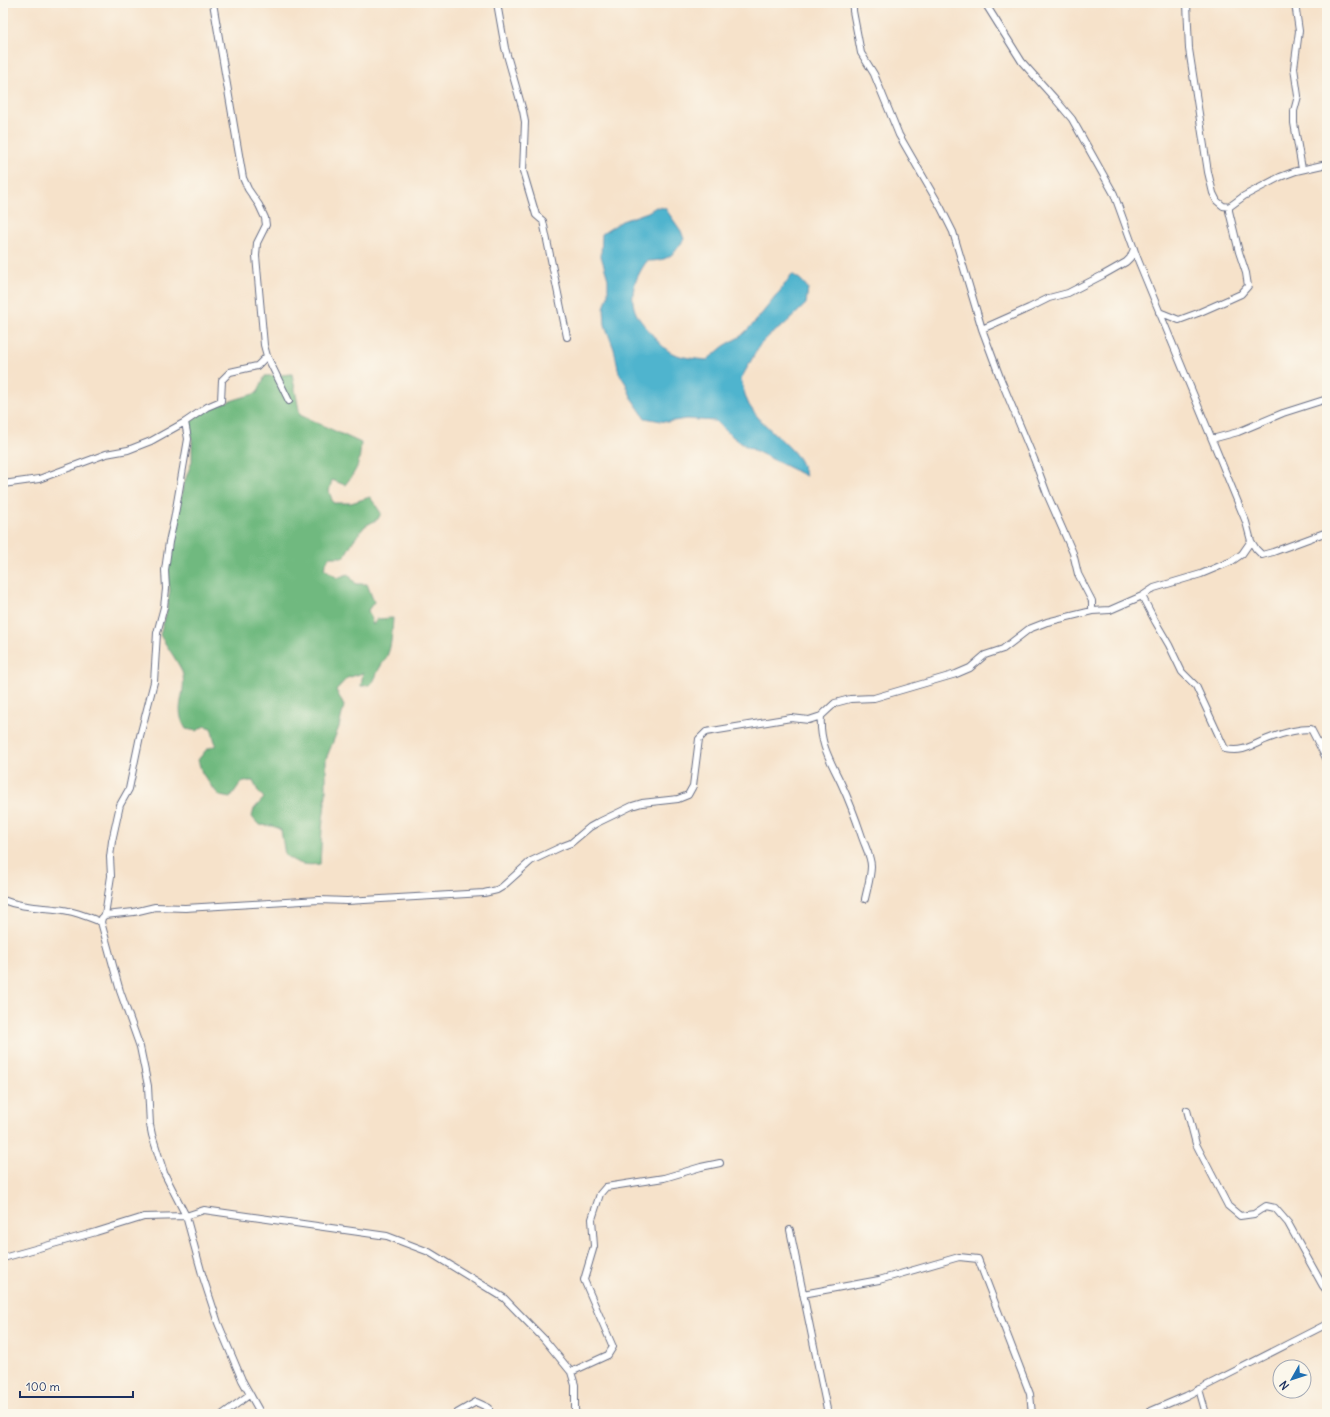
<svg xmlns="http://www.w3.org/2000/svg" width="1330" height="1417" viewBox="0 0 1330 1417" font-family="Delius,sans-serif">
<rect width="100%" height="100%" fill="#fbf7ec"/>
<filter id="ink" filterUnits="userSpaceOnUse"><feTurbulence type="fractalNoise" baseFrequency=".025" numOctaves="2"/><feDisplacementMap in="SourceGraphic" scale="8" xChannelSelector="R" yChannelSelector="G"/><feConvolveMatrix kernelMatrix="1 2 1 2 8 2 1 2 1" color-interpolation-filters="sRGB"/></filter>
<filter id="wash" filterUnits="userSpaceOnUse"><feTurbulence type="fractalNoise" baseFrequency=".012" numOctaves="4" result="noise"/><feDisplacementMap in="SourceGraphic" scale="16" xChannelSelector="R" yChannelSelector="G"/><feGaussianBlur stdDeviation="0.9" result="paint"/><feColorMatrix in="noise" values="0 0 0 0 0 0 0 0 0 0 0 0 0 0 0 0 0 1.4 0 .05"/><feComposite in="paint" operator="in"/></filter>
<g filter="url(#wash)">
<rect width="100%" height="100%" fill="#f6e2ca"/>
<path fill="#70b97f" stroke="#46746e" d="M292 374 300 415 361 443C359 465 359 467 345 485L332 480 329 491 333 503H351L370 497 381 513 378 519 365 526 353 541 344 557H329L324 568 337 578 348 574 356 584H367L374 602 368 610 373 625 377 619 393 618C392 631 392 647 386 658 384 662 381 665 379 669 374 679 375 686 361 686L363 673 347 678 336 690 344 706 339 727 326 759V794L322 829 320 864C305 866 297 864 285 855L281 830 273 826 259 825 252 817 254 809 264 798 258 791 253 781H243L237 788 230 798 220 796 212 787 202 773 198 760 206 750 216 745 211 728 204 726 197 731 186 729C173 708 186 697 183 675 182 667 165 644 160 635L166 614 170 590 168 579V563L183 486 192 461V440L188 423C207 407 233 400 257 393L265 376Z"/>
<path fill="#4fb4ce" stroke="#357296" d="M656 207 665 208 681 231 684 239C673 256 668 261 647 261 636 276 628 295 636 313 639 320 646 327 651 333 657 341 665 350 674 354 685 358 695 359 707 360L724 346 741 336 755 322 780 291 792 274 801 280 808 288 806 304 784 325 770 335 759 346 741 379C743 387 745 397 749 405 762 427 785 439 799 459 802 464 804 471 806 476L744 445 733 437 715 421 686 419 667 422 645 418 632 399 626 384 619 373 614 349 605 325 604 308 608 295V279L601 256 602 234 622 221 648 212Z"/>
</g>
<g filter="url(#ink)">
<g fill="none" stroke-linecap="round" stroke-linejoin="round">
<defs>
<path id="minor" d="M213 3 243 178 248 189 259 205 265 218 266 225 257 243 256 256 264 345 267 356 289 401
M497 3 505 48 523 111 525 122 523 171 536 215 543 221 567 337
M853 3V11L861 53 874 74 899 135 941 208 953 232 982 329
M1187 3 1189 49 1208 172 1213 193 1217 201 1223 206 1229 207
M1295 3 1299 31 1294 68 1298 96 1294 111V123L1302 169
M1159 312 1179 320 1198 313 1230 299 1241 294 1248 286 1246 273 1239 252 1229 211V207L1244 196 1280 177 1296 171 1327 164
M1212 439 1238 432 1283 413 1327 399
M3 484 39 479 106 454 128 450 151 441 185 422
M1251 541 1256 549 1262 555 1273 552 1327 532
M1142 596 1155 621 1169 645 1182 672 1196 686 1225 749C1245 753 1253 744 1270 738 1283 733 1297 729 1311 729L1327 760
M1092 611V601L1078 574 1073 553 1047 494 1034 459 1001 380 982 329 1029 308 1049 298 1068 293 1103 275 1126 262 1130 258 1134 249
M821 716C819 743 830 760 841 783 849 800 856 819 862 837 865 846 871 857 871 866 871 877 867 889 865 899
M3 900C20 907 37 907 55 909 71 910 86 916 101 922
M105 915 111 876 110 857 112 841 120 805 129 789 140 736 154 682 157 633 164 607 166 589 165 570 169 542 174 520 188 439 185 422 207 407 221 401 222 380 230 372 257 366 267 356
M1187 1110 1196 1144 1228 1206 1240 1216 1254 1214 1266 1206 1275 1208 1288 1223 1323 1286 1327 1291
M790 1230 828 1414
M3 1258 96 1232 144 1217 186 1216 204 1210 387 1236 429 1252 504 1298 544 1339 571 1372 575 1385V1411L578 1414
M803 1294 879 1280 959 1257 978 1259 1030 1394 1032 1414
M571 1372 608 1355 613 1347 584 1280 594 1246 592 1219 600 1194 606 1187 664 1178 701 1167 720 1163
M1199 1389 1206 1414
M457 1413 476 1402 489 1408V1414
M223 1414 249 1395
M261 1414 242 1380 218 1323 202 1274 186 1216 164 1173 152 1135 150 1125 148 1086 140 1047 120 991 101 922 102 918 105 915 134 912 155 907 185 908 319 900 347 901 484 893 497 890 502 887 531 861 563 846 571 843 590 827 599 822 632 806 642 803 678 799 688 795 693 786 699 739 706 732 791 718 809 720 821 716 835 703 850 699 874 698 956 674 970 668 985 655 1003 649 1029 629 1047 622 1092 611 1110 610 1142 596 1154 588 1201 574 1232 561 1242 554 1251 541 1246 522 1138 260 1114 194 1072 119 1056 100 1022 62 985 3
M1144 1414 1186 1396 1327 1324"/>
</defs>
<use href="#minor" stroke="#686e84" stroke-width="8"/>
<use href="#minor" stroke="#fff" stroke-width="6"/>
</g>
</g>
<rect width="1330" height="1417" fill="none" stroke="#fbf7ec" stroke-width="16"/>
<g transform="translate(1292 1379) rotate(231)"><circle r="19" fill="#fbf7ec" stroke="#a1a7b3"/>
<path d="M0-3L7 15L0 10L-7 15Z" fill="#1f6fb2"/>
<text y="-6" font-size="11" font-weight="bold" text-anchor="middle" fill="#1b2f5e">N</text>
</g>
<path d="M20 1391v6h113v-6" fill="none" stroke="#1b2f5e" stroke-width="2"/>
<text x="26" y="1391" font-size="12" fill="#1b2f5e" stroke="#fbf7ec" stroke-width="3" paint-order="stroke">100 m</text>
</svg>
